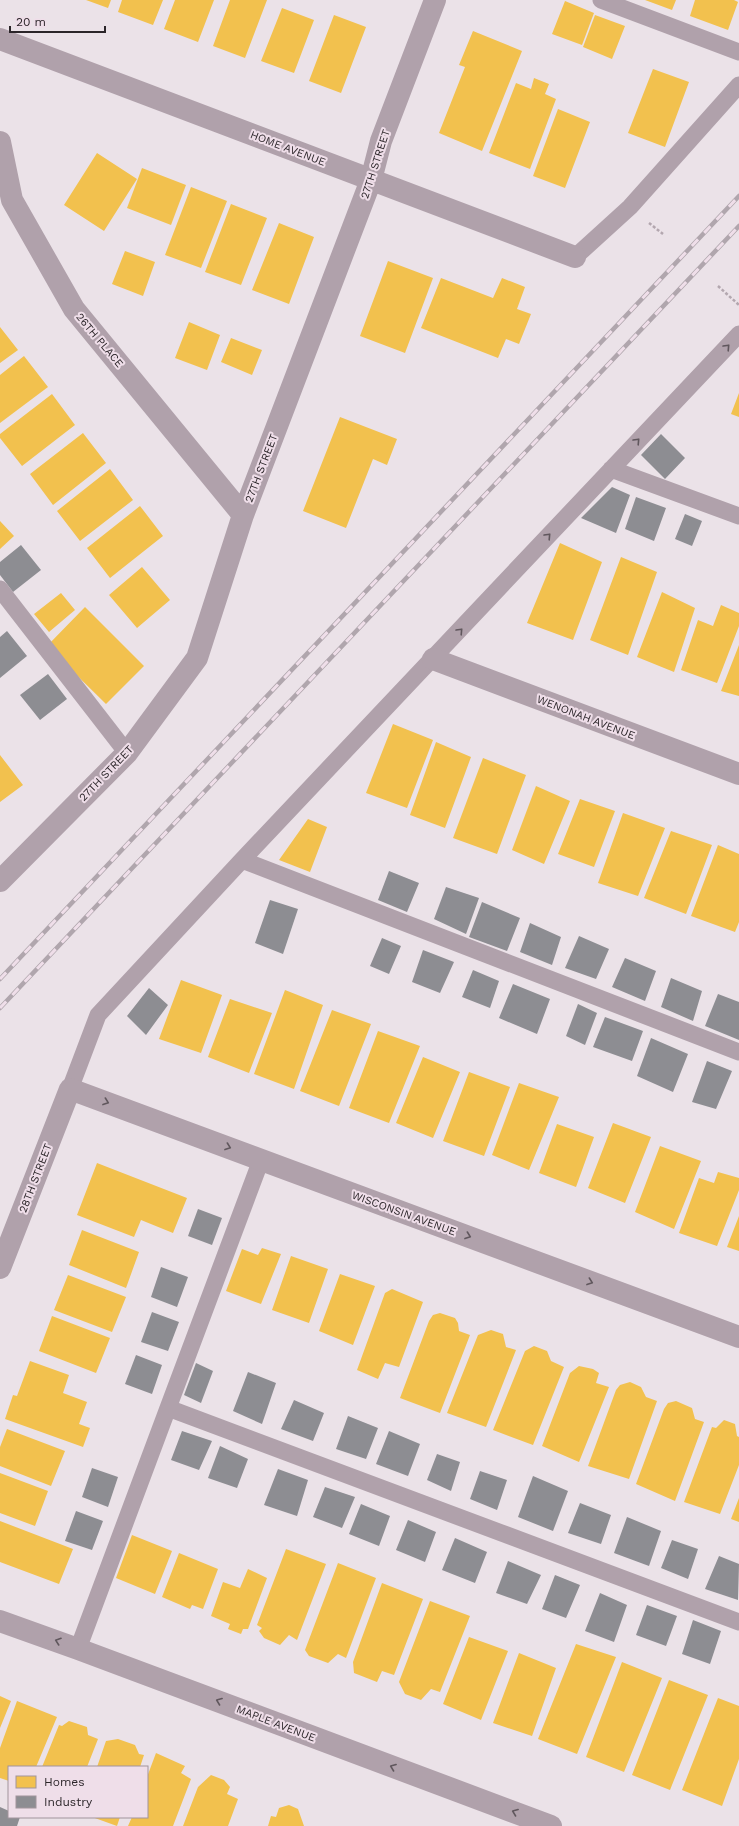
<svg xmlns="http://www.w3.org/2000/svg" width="739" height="1826" viewBox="0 0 739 1826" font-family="'Work Sans',sans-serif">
<rect width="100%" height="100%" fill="#ebe2e8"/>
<path fill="#f2c14e" d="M86 0H111L108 8Z
M122 0H163L153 25 118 12Z
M175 0H214L198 42 164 29Z
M230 0H267L245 58 213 46Z
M645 0H676L672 10Z
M695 0H734L738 2 728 30 690 16Z
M565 1 594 13 582 45 552 34Z
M282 8 314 20 294 73 261 61Z
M334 15 366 27 341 93 309 81Z
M595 15 625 26 612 59 583 47Z
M473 31 522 51 482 151 439 133 465 67 459 65Z
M653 69 689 82 665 147 628 133Z
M534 78 549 84 545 94 556 99 530 169 489 153 516 83 531 89Z
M558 109 590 122 565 188 533 176Z
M97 153 137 179 104 231 64 205Z
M142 168 186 185 171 225 127 208Z
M191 187 227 201 201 268 165 255Z
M231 204 267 218 241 285 205 272Z
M279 223 314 237 289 304 252 290Z
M125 251 155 262 143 296 112 284Z
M388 261 433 278 405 353 360 336Z
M441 278 493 298 502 278 525 287 517 309 531 314 519 344 506 339 498 358 421 328Z
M189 322 220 335 207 370 175 358Z
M0 327 18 350 0 363Z
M231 338 262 350 252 375 221 362Z
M24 356 48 387 0 423V375Z
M739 393V417L731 414Z
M52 394 75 425 22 466 0 438V434Z
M340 417 397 439 387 465 373 459 346 528 303 511Z
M83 433 106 463 53 505 30 474Z
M110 469 133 500 80 541 57 511Z
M140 506 163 536 110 578 87 548Z
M0 521 14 536 0 549Z
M560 543 602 562 573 640 527 623Z
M621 557 657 572 628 655 590 640Z
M142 567 170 600 137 628 109 595Z
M662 592 695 608 674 672 637 657Z
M61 593 75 610 49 632 34 614Z
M721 605 739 613V626L717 683 681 670 698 620 713 626Z
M85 607 144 666 106 704 47 646Z
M739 645V696L721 691Z
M393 724 433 740 407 808 366 793Z
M436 742 471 757 445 828 410 815Z
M0 755 23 785 0 802Z
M483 758 526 775 497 854 453 838Z
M536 786 570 801 544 864 512 850Z
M580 799 615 811 594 867 558 854Z
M623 813 665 828 638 896 598 883Z
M308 819 327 827 310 872 279 860Z
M671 831 712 845 686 914 644 898Z
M718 845 739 854V922L735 932 691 916Z
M181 980 222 995 201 1053 159 1039Z
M285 990 323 1005 294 1089 254 1074Z
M230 999 272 1013 249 1073 208 1057Z
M332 1010 371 1024 339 1106 300 1091Z
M378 1031 420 1046 389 1123 349 1108Z
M423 1057 460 1072 433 1138 396 1123Z
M469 1072 510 1087 484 1156 443 1141Z
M519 1083 559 1097 529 1170 492 1155Z
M613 1123 651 1137 625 1203 588 1188Z
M557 1124 594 1137 576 1187 539 1173Z
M660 1146 701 1161 674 1229 635 1212Z
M97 1163 187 1198 173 1233 141 1220 134 1237 77 1215Z
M718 1172 739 1178V1190L717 1246 679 1233 699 1178 714 1183Z
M739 1216V1251L727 1247Z
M82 1230 139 1252 126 1288 69 1265Z
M262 1248 281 1254 261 1304 226 1291 242 1249 258 1255Z
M291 1256 328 1269 309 1323 272 1310Z
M340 1274 375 1286 353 1345 319 1331Z
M68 1275 126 1297 112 1332 54 1310Z
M392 1289 423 1302 399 1367 385 1363 378 1379 357 1370 385 1293Z
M440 1313 455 1318 458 1323 459 1331 470 1335 440 1413 400 1398 429 1321 433 1315Z
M52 1316 110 1338 96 1373 39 1351Z
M491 1330 503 1334 506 1347 516 1350 486 1427 447 1413 478 1335Z
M534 1346 547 1351 551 1361 564 1367 533 1445 493 1430 525 1351Z
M30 1361 69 1375 63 1393 87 1402 79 1424 90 1428 83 1447 5 1419 13 1395 17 1396Z
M579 1366 593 1369 599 1373 596 1383 609 1387 579 1462 542 1446 570 1373Z
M630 1382 641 1387 646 1397 657 1401 629 1479 588 1466 616 1390 620 1385Z
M676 1401 692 1408 695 1419 704 1422 675 1501 636 1484 664 1409 668 1403Z
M724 1420 735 1424 737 1436 739 1437V1465L720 1514 684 1502 712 1427 716 1428Z
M7 1429 65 1451 51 1486 0 1466V1447Z
M0 1473 48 1491 35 1526 0 1513Z
M739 1498V1522L731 1519Z
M0 1521 73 1549 59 1584 0 1562Z
M132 1535 172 1551 155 1594 116 1578Z
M286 1549 326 1564 297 1640 289 1635 280 1645 264 1638 259 1631 262 1628 257 1625Z
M179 1553 218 1569 203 1609 192 1605 190 1609 162 1597Z
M338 1563 376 1578 346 1658 338 1654 328 1663 309 1656 305 1650Z
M248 1569 267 1578 248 1629H243L241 1634 228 1629 230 1624 211 1616 223 1582 240 1588Z
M382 1583 423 1599 394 1675 382 1671 377 1682 354 1673 353 1662Z
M430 1601 470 1616 440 1692 431 1689 421 1700 405 1694 399 1682Z
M469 1637 508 1651 481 1720 443 1704Z
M576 1644 616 1657 577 1754 538 1739Z
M519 1653 556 1668 532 1736 493 1723Z
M622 1662 662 1678 624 1772 586 1757Z
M669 1680 708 1695 670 1790 632 1775Z
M0 1696 11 1701 0 1728Z
M718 1698 739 1706V1759L722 1806 682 1790Z
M17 1701 57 1717 36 1767H9V1781L0 1778V1748Z
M69 1721 87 1727 88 1735 98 1739 87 1767H42L59 1725 62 1726Z
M118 1739 135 1745 139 1754 144 1755 140 1767H97L106 1741Z
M156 1753 185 1766 181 1773 191 1779 173 1826H128L132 1817H147V1777Z
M211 1775 224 1780 230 1787 227 1794 238 1799 228 1826H183L198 1787Z
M289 1805 298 1809 304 1826H268L271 1816 276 1817 279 1808Z
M92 1817H120L117 1826Z"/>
<path fill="#8d8d92" d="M661 434 685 458 665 479 641 455Z
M612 487 630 495 616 533 581 518Z
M636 497 666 508 654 541 625 529Z
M685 514 702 521 692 546 675 539Z
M21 545 41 570 13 592 0 575V562Z
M7 631 27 656 0 678V637Z
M48 674 67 699 40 720 20 695Z
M389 871 419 883 407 912 378 900Z
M446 887 479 898 466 934 434 919Z
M270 900 298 909 283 954 255 943Z
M482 902 520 918 507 951 469 937Z
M530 923 561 937 552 965 520 952Z
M579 936 609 949 596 979 565 968Z
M382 938 401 946 389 974 370 966Z
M423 950 454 962 440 993 412 982Z
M625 958 656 971 645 1001 612 987Z
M473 970 499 981 490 1008 462 997Z
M671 978 702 991 693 1021 661 1007Z
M513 984 550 999 537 1034 499 1018Z
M149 988 168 1005 146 1035 127 1016Z
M718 994 739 1002V1040L705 1026Z
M578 1004 597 1013 585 1045 566 1036Z
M605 1017 643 1031 632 1061 593 1047Z
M651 1038 688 1054 673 1092 637 1076Z
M707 1061 732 1071 716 1109 692 1102Z
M198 1209 222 1218 212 1245 188 1236Z
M161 1267 188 1277 177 1307 151 1297Z
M152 1312 179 1322 168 1351 141 1342Z
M136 1355 162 1365 152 1394 125 1384Z
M196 1363 213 1371 201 1403 184 1395Z
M248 1372 276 1383 262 1424 233 1411Z
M294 1400 324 1413 313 1441 281 1429Z
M348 1416 378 1428 366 1459 336 1449Z
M182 1431 212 1441 199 1470 171 1460Z
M389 1431 420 1444 408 1476 376 1464Z
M220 1446 248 1459 237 1488 208 1478Z
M437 1454 460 1462 451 1491 427 1480Z
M92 1468 118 1477 108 1507 82 1497Z
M278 1469 308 1480 297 1516 264 1505Z
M480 1471 507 1480 497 1510 470 1499Z
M533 1476 568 1491 553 1531 518 1517Z
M325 1487 355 1497 342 1528 313 1517Z
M580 1503 611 1515 601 1544 568 1533Z
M361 1504 390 1516 379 1546 349 1534Z
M76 1511 103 1521 92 1550 65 1541Z
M627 1517 661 1531 649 1566 614 1553Z
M408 1520 436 1532 425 1562 396 1550Z
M455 1538 487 1552 475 1583 442 1570Z
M672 1540 698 1549 688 1579 661 1568Z
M719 1556 739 1564 738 1600 705 1589Z
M508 1561 541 1575 527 1604 496 1593Z
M555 1575 580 1585 566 1618 542 1609Z
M600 1593 627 1605 614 1642 585 1631Z
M647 1605 677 1616 666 1646 636 1635Z
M693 1620 721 1631 710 1664 682 1654Z
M0 1807 9 1811V1817H20L17 1826H0Z"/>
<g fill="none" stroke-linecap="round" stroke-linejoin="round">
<path stroke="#b3a7af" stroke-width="2.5" stroke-dasharray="3 2" stroke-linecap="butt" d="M649 223 663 234
M718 286 739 305"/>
<path stroke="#b0a1ab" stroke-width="17" d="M601 0 739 52
M575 257 630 207 739 85
M611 469 739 516
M0 589 127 753
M242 860 739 1052
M70 1089 98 1015 242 860 739 334
M168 1408 261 1160
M78 1649 168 1408 739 1622"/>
<path stroke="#b0a1ab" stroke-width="22" d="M0 39 575 257
M0 142 12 200 74 309 243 515
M433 659 739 774
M0 881 127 753 197 658 243 515 371 180 381 141 435 0
M0 1268 70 1089 739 1337
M0 1621 78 1649 551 1826"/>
<defs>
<path id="rail" d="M0 979 739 196
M0 1008 739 226"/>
</defs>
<use href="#rail" stroke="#b0a6ad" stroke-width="4.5"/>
<use href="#rail" stroke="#efdee9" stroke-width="3" stroke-dasharray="9" stroke-linecap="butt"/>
</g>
<defs><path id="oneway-chevron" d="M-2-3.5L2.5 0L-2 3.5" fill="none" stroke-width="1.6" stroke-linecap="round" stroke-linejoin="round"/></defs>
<g stroke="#60575d">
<use href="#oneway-chevron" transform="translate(727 347) rotate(-47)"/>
<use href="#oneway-chevron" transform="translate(637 441) rotate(-47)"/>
<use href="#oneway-chevron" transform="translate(548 536) rotate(-47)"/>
<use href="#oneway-chevron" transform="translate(460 631) rotate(-47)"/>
<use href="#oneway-chevron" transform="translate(106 1102) rotate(20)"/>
<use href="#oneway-chevron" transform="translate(228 1147) rotate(20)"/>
<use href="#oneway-chevron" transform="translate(468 1236) rotate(20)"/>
<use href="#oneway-chevron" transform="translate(590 1282) rotate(20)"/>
<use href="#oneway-chevron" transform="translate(58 1641) rotate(-161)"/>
<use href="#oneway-chevron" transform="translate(219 1701) rotate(-159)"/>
<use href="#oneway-chevron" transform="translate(393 1767) rotate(-159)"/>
<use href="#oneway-chevron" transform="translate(515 1812) rotate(-159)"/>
</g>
<g text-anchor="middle" stroke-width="4" stroke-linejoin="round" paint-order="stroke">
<g font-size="11" fill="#2b2529" stroke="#efdee9">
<text transform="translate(288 148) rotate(21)" y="4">HOME AVENUE</text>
<text transform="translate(375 164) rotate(-72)" y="4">27TH STREET</text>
<text transform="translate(100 340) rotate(50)" y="4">26TH PLACE</text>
<text transform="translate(261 468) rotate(-69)" y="4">27TH STREET</text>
<text transform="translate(586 717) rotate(21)" y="4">WENONAH AVENUE</text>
<text transform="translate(106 773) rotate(-46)" y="4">27TH STREET</text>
<text transform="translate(35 1178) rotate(-69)" y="4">28TH STREET</text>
<text transform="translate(404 1213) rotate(20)" y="4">WISCONSIN AVENUE</text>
<text transform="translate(276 1723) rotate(21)" y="4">MAPLE AVENUE</text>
</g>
</g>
<rect x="8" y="1766" width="140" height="52" fill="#efdee9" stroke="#a1949c"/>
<rect x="16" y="1776" width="20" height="12" fill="#f2c14e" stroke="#a1949c"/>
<text x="44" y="1786" font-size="12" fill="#2b2529">Homes</text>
<rect x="16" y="1796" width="20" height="12" fill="#8d8d92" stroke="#a1949c"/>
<text x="44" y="1806" font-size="12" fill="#2b2529">Industry</text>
<path d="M10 26v6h95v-6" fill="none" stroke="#2b2529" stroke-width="2"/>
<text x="16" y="26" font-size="12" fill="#2b2529" stroke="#efdee9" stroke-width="3" paint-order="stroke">20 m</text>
</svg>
